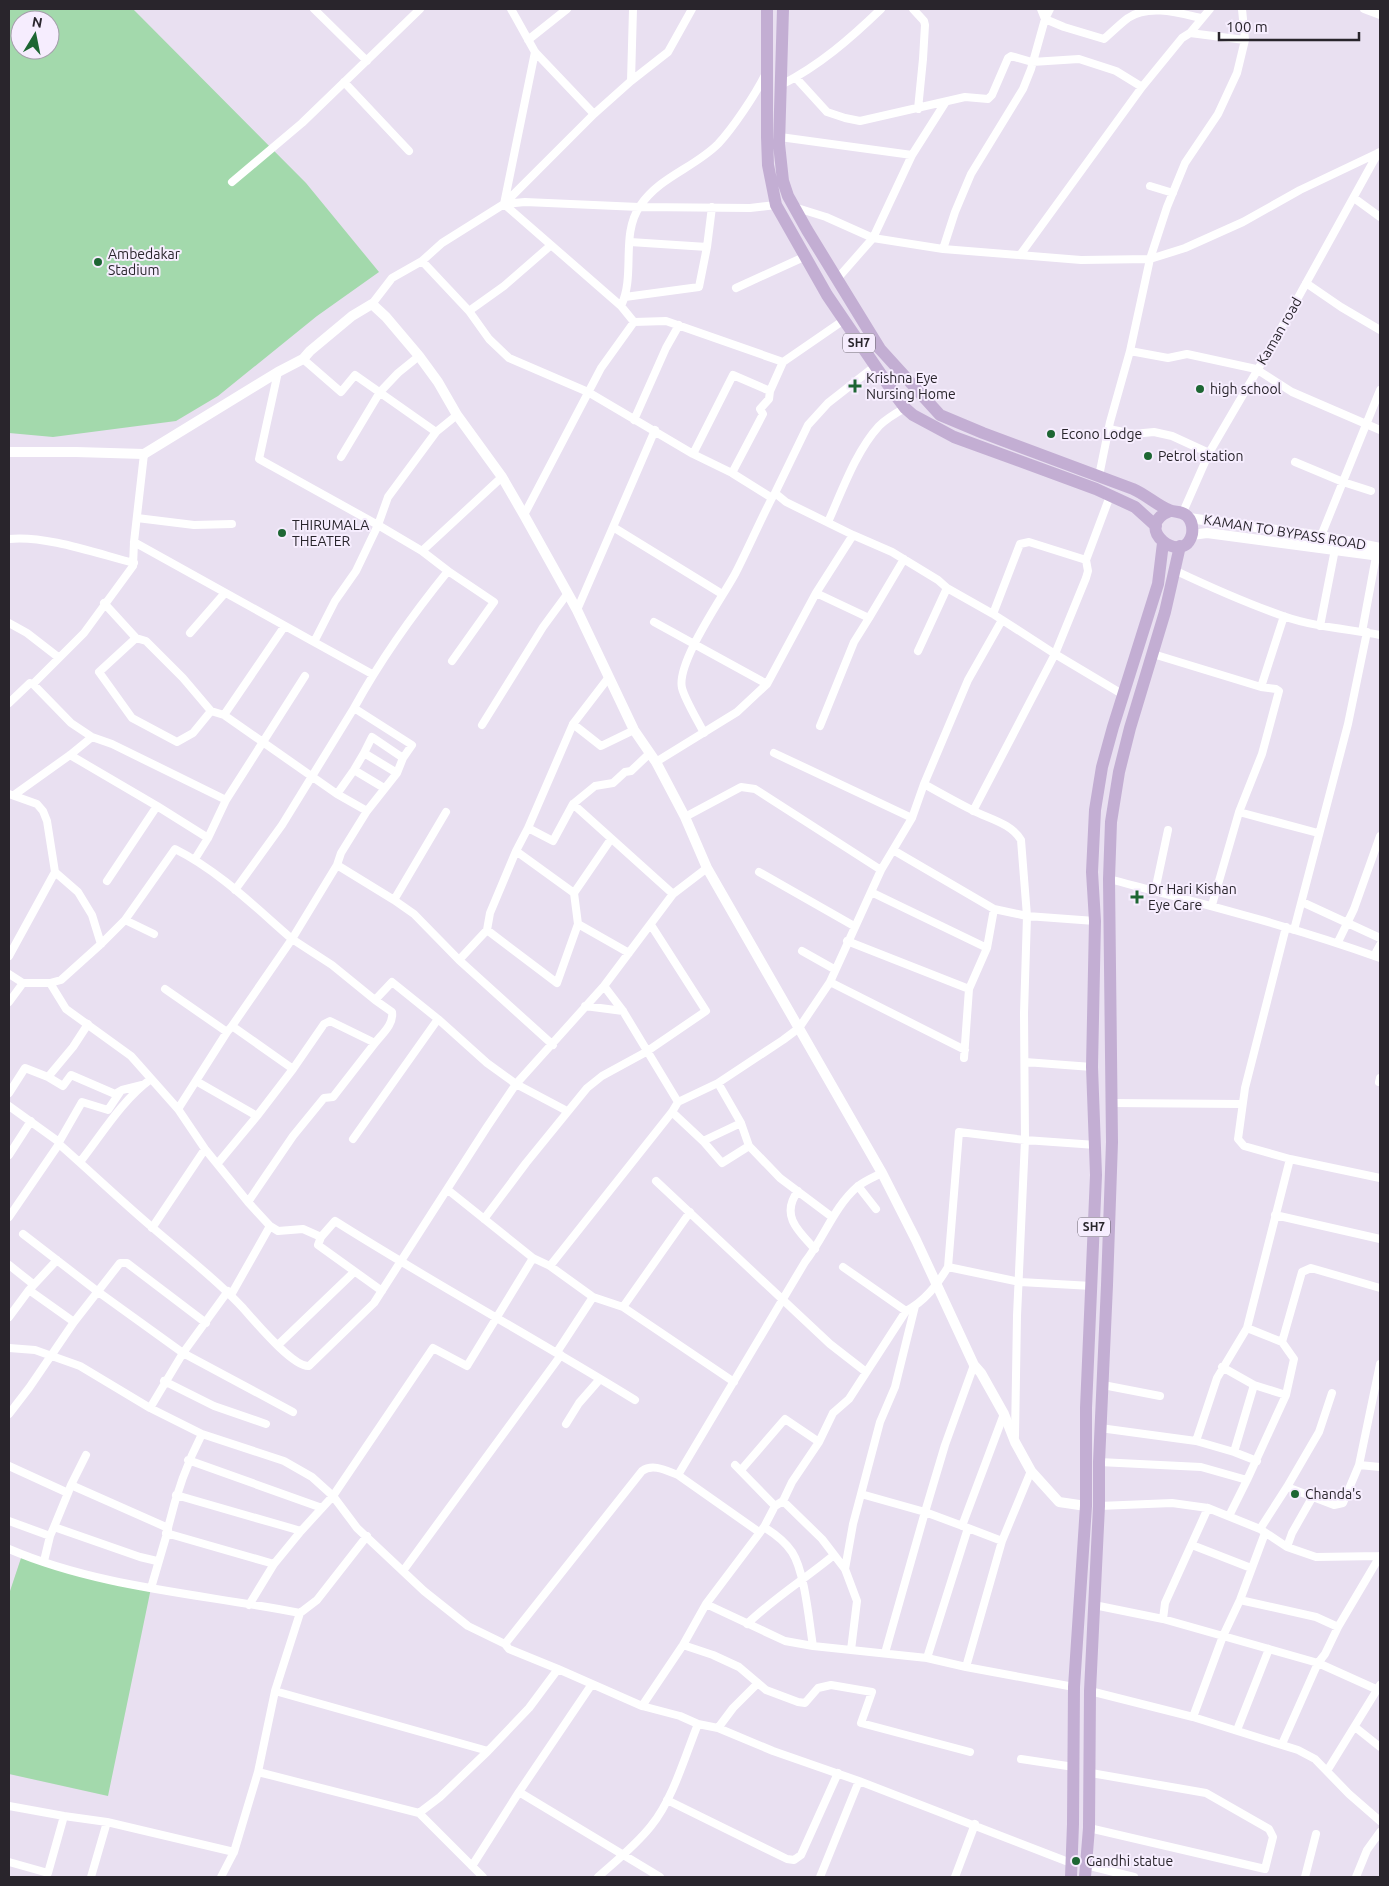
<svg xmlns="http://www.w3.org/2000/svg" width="1389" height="1886" viewBox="0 0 1389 1886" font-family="Ubuntu,sans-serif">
<rect width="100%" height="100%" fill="#e9e0f1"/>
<path fill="#a3d9ac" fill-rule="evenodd" d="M9 9H133L306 183 379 272 317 316 218 396 176 421 53 437 9 433ZM20 20H50V50H20Z
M22 1555 151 1588 108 1796 9 1774V1594Z"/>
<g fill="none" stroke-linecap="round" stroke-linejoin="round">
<path stroke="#fff" stroke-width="8" d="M314 9 367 61
M511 9 535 52 594 114 504 204 535 52
M913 9 924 21 925 25 923 59 918 109
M1041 9 1045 19 1050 9
M1364 9 1380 15
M1190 33 1245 40
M528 40 567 9
M796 78 827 112 845 118 860 121 965 97 988 99 992 95 1008 58 1011 56 1032 62 1079 59 1116 71 1142 87
M631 81 668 52 692 9
M344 82 409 151
M781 85C819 66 851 38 881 9
M594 114 631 81 633 9
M780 137 912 155
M232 182 302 123 420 9
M1150 186 1173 193
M1354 198 1380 217
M504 204 621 306C636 275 620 235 640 206 659 177 694 168 718 144 733 128 755 95 765 75
M794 207 826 217 873 238 943 249 1081 260 1150 259 1185 248 1243 222 1300 190 1380 152
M630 242 707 247 712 207
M943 249 955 212 971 174 1023 89 1031 69 1045 19 1064 27 1104 39C1112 32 1120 24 1128 18 1149 4 1179 13 1201 18
M1020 255 1142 87 1182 38 1190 33 1210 9
M422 261 469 311 489 339 509 358 588 392 693 454 732 473 772 498 775 493 786 502 853 535 892 552 938 580 947 588 993 614 1055 654 1122 694
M837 279 873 238 912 155 945 103
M1306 283 1341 307 1380 330
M736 288 806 256
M625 297 699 287 707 247
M372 304 392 278 422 261 442 243 504 204 525 202 639 207 750 208 776 205
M621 306 634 322 666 321 783 362 844 320
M469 311 504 286 550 246
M1130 351 1168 358 1187 354 1256 369 1292 392 1380 430
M303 359 341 392 355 375 436 432
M278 372 259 459 378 525 422 551 502 477
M634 420 666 348 679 325
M1109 429 1133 434 1154 432 1172 436 1209 453
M693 454 733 375 770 391 783 362
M341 457 380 392 398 373 419 356
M1295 462 1343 482 1371 491
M732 473 763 414 760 409 769 399 770 391
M1099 476 1110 422 1130 351 1150 259 1167 207 1185 163 1218 114 1237 73 1245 40 1242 9
M775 493 808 425 828 403 874 367
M1183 512 1209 453 1268 352 1378 153
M524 515 601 368 634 322
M137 518 194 525 232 524
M828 522C842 491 856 451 879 426 886 419 896 413 905 408
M613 527 655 430
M1321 536 1380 390
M9 539C46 535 98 554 134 563
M134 542 314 642 335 601 356 571 378 525 388 497 436 432 457 415
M1174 570C1210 587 1246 603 1283 616 1314 627 1348 629 1380 635
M448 571 494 602 452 661
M816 593 853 535
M104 603 136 638 146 641 183 678 211 711 224 715 337 794 367 811
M577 610 613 527 722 594
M993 614 1020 544 1029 542 1086 560
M869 618 904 559
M654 622 767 684
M9 623 27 633 58 657
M1320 626 1337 539
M1362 632 1377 551
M190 633 224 594
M136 638 99 672 132 718 177 742 193 733 211 711
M314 642 372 674
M918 651 947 588
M1153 654 1261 687 1276 689 1279 691 1262 754 1239 812 1212 905
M1261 687 1284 616
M9 703 30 683 33 684 84 633 133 566 134 542 144 454
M354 708C381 659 413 614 448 571L422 551
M224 715 284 627
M573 724 601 746 634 730
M482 725 543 627 568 593
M704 733C698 721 685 700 682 688 676 663 722 598 735 574 748 549 759 523 772 498
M92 737 112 744 226 800 208 838 195 859
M364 753 372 737 403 758
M774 753 912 818
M70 755 157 806 208 838
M656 762 737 712 767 684 816 593 869 618 854 642 820 726
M354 770 384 788
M924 784C940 793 956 802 972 810 989 819 1011 823 1021 840L1027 916 1024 1013 1025 1140 1017 1316 1015 1436
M9 794 37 804 43 811 47 821 55 872 9 956
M337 794 354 770 364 753 397 773
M14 795 70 755 92 737 71 723 33 684
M226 800 305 676
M573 804 595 786 613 783 625 772 631 771 650 753
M973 811 1055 654 1086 578 1088 571 1086 560 1110 496
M1239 812 1318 833
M685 817 741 787 755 789 881 870
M528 828 553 841 573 804 673 894
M611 839 574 893 578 924 629 953
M893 850 994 909 1027 916 1095 921
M516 851 574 893
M337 865 394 900 414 914 459 960
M55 872 78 892 92 915 101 944
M759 872 854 926
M1109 879C1200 903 1291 926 1380 958
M107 881 157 806
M235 890 282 825 354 708 412 745 403 758 397 773 367 811 341 853 337 865 292 939C255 907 219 871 175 849L125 920 101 944 61 980 50 983 66 1009 131 1056 178 1109 205 1149 248 1202 270 1226 278 1231 303 1229 321 1237
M1155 891 1168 830
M871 892 987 948
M394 900 446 812
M1302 902 1380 938
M125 920 154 934
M1286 927 1245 1088 1238 1139 1244 1146 1290 1159 1380 1178
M487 930 490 913 516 851 528 828 573 724 609 677
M1294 930 1348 724 1367 632
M847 941 969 989
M1338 942 1354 909 1380 836
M802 951 834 969
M1374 956 1380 945
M9 974 23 983
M604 986 623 1011 678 1102
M165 989 227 1032
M9 1002 23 983H50
M585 1006 623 1011
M553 1045 459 960 487 930 557 983 578 924
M965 1050 830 982 881 870 912 818 924 784 968 680 1002 620
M964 1058 969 989 987 948 994 909
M1025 1062 1092 1067
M293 1069 324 1024 330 1021 375 1043C382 1034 394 1024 392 1012L375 1000
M48 1077 63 1086 71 1075 115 1094 122 1090 142 1085
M196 1081 257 1116
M1379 1082 1380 1078
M718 1083 741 1123 749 1146 752 1149 780 1178 832 1217
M9 1093 25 1068 48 1077 73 1047 88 1024
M1112 1103 1242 1104
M9 1106 59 1142V1144C91 1172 121 1201 153 1228 183 1254 215 1278 242 1307 253 1319 293 1368 309 1366L374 1303 487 1127 516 1084 604 986 673 894 707 868
M178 1109 227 1032 232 1026
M672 1112 703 1141 722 1163 749 1146
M353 1139 438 1019 487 1063 516 1084 567 1111
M703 1141 741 1123
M59 1142 82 1102 108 1110 120 1092
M9 1155 31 1121
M80 1162C102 1134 122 1100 151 1079
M218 1163 257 1116 293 1069 232 1026 292 939 332 965 375 1000 392 982 438 1019
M656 1181 830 1344 866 1372
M858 1186 876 1209
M448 1190 533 1258 550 1266 593 1297 623 1307 734 1382
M798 1191C780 1215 798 1231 815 1249
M248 1202 293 1136 324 1098 333 1097 375 1043
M1275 1215 1380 1239
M9 1217 59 1144
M484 1219 526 1163 587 1088 602 1076 646 1052 706 1011 651 925
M152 1228 205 1149
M23 1234 97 1291 183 1353 150 1408
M9 1265 33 1284
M550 1266 672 1112 678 1102 718 1083 783 1040 799 1028 830 982
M843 1267 906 1311
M948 1267 1020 1282 1092 1286
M29 1290 57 1260
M228 1291 183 1353 293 1412
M382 1291 318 1245 321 1237 335 1221C433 1283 536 1339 635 1400
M231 1295 270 1226
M915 1306 895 1387 880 1422 861 1494 925 1512 945 1445 974 1365
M623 1307 690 1212
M9 1317 29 1290 74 1322
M1247 1328 1290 1159
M1282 1342 1302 1272 1311 1268 1380 1288
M278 1345 354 1272
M9 1348 35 1350 80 1366 150 1408 202 1434 284 1461 312 1477 333 1496 357 1528 424 1591 468 1626 505 1644 509 1649 558 1669 642 1706 680 1716 698 1724 718 1728 773 1751 859 1781 1071 1863
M557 1352 593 1297
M1222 1367 1254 1385 1286 1395
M164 1381 214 1406 266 1424
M1103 1385 1160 1396
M9 1414 29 1388 74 1322 120 1263H127L206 1323
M566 1424 579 1403 600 1379
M1100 1428 1196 1441 1234 1452 1257 1461
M1196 1441 1217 1378 1247 1328 1282 1342 1294 1359 1286 1395 1247 1480
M1234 1452 1254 1385
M188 1460 322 1508
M1099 1462 1201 1467 1247 1480 1229 1516
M735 1465 775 1506
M1359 1465 1380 1467
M9 1466 68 1493 71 1485 168 1528C176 1494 186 1465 202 1434
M741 1470 785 1419 819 1442
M71 1485 86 1455
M1287 1487 1334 1505 1343 1503 1359 1465 1380 1364
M176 1495 301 1531
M783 1501 822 1539 845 1569 857 1601 851 1650
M1099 1506 1172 1503 1208 1508 1260 1529 1287 1547 1316 1557 1380 1556
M9 1521 50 1536
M962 1526 1004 1414
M54 1527 68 1493
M764 1527C775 1534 785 1541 792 1552 805 1572 809 1622 813 1646
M1260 1529 1287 1487 1319 1432 1332 1393
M759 1532 678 1475 805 1262C824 1238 834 1207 857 1187 864 1181 874 1177 882 1173
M166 1533 274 1564
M1192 1545 1251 1568
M1287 1547 1292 1533 1313 1496
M9 1549C100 1588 203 1594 300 1613L317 1600 367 1536
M44 1561 50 1536 54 1527 140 1557 157 1561
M845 1569 853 1524 861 1494
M403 1571 561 1355
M151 1588 168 1530
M1240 1600 1316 1617 1338 1627
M706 1604 785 1641 813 1646 927 1658 966 1667 1002 1541 1031 1471
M249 1605 274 1564 301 1531 333 1496 433 1348 467 1366 533 1258
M1094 1605 1163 1619 1318 1663 1378 1690
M300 1613 275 1691 258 1772 419 1813 483 1877
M1163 1619 1165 1603 1208 1508
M747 1624C774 1598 805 1579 834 1555
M505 1644 642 1471C653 1463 667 1471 678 1475
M683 1645 713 1655 739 1667 766 1690 798 1702 805 1703 818 1688 831 1685 872 1692 861 1723 970 1752
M885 1653 925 1512 968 1528
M927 1658 968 1528 1002 1541
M966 1667 1074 1687
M275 1691 488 1751
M1090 1691 1193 1717 1298 1750 1315 1759 1349 1794 1380 1821
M642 1706 683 1645 706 1604 764 1527 775 1506 783 1501 792 1482 819 1442 833 1413 849 1399 906 1311C925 1301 937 1285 948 1267L959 1132 1025 1140 1096 1145
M1193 1717 1223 1636 1240 1600 1265 1533
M1355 1727 1380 1747
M718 1728 733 1708 758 1683
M1237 1730 1269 1649
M1282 1744 1318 1663 1325 1654 1338 1627 1380 1556
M1021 1759 1074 1767
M1327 1771 1380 1685
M519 1792 660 1877
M667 1800 787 1859 794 1860 801 1855 838 1773
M9 1806 64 1816 107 1822 234 1852
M419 1813 440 1797 488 1751 529 1708 558 1669
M1089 1828 1265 1869 1273 1837 1269 1829 1206 1793 1091 1773
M9 1862 48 1873 64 1816
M1086 1865 1134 1877
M472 1866 519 1792 592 1684
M91 1877 107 1822
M221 1877 234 1852 258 1772
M598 1877C616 1861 636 1845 651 1826 673 1799 685 1756 698 1724
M820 1877 859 1781
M955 1877 975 1824
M1305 1877 1316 1834
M1356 1877 1367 1850 1380 1832"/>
<path stroke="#fff" stroke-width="10" d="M9 452H76L144 454 278 372 303 359 310 351 352 316 372 304 386 317 419 356 438 382 457 415 502 477 524 515 577 610 634 730 656 762 685 817 707 868 882 1173 916 1240 974 1365 981 1373 1004 1414 1015 1442 1031 1471 1059 1502 1086 1506
M1189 518 1321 536 1380 548
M1192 535 1207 533 1380 556"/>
<path stroke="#c3aed3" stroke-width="12" d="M767 9V137L768 165 776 205 827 295 893 392 905 408 913 415 954 437 1096 489 1135 507 1156 526
M783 9 779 144 783 181 788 196 807 230 880 349 940 415 983 433 1133 489C1145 494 1158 506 1169 510 1176 513 1181 510 1187 516 1192 521 1193 527 1192 534 1184 568 1130 527 1170 511
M1071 1877 1073 1824 1074 1687 1086 1506V1408L1096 1175 1092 1067 1095 921 1092 872 1095 810 1102 767 1113 727 1158 584 1163 543
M1085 1877 1089 1828 1090 1691 1099 1506V1462L1107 1285 1112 1142 1109 879 1111 822 1119 772 1130 728 1165 612 1180 546"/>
</g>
<g fill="#1d6633" stroke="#f6edfe" stroke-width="2">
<circle cx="98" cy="262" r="5"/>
<path d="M852.5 378.5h5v5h5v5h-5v5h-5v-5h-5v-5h5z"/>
<circle cx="1200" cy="389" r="5"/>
<circle cx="1051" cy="434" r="5"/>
<circle cx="1148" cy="456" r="5"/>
<circle cx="282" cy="533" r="5"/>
<path d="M1134.5 889.5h5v5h5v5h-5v5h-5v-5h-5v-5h5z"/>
<circle cx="1295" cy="1494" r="5"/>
<circle cx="1076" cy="1861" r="5"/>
</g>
<g text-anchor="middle" stroke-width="4" stroke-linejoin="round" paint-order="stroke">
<g fill="#f6edfe" stroke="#66616b" stroke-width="1">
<rect x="843" y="333.5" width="32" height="19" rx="4"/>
<rect x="1078" y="1217.5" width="32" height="19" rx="4"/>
</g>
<g font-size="12" font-weight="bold" fill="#29252c">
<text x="859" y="347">SH7</text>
<text x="1094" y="1231">SH7</text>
</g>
<g font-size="14" fill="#29252c" stroke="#f6edfe" text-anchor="start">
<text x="108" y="259">Ambedakar<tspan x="108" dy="16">Stadium</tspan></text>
<text x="866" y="383">Krishna Eye<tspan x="866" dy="16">Nursing Home</tspan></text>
<text x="1210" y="394">high school</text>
<text x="1061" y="439">Econo Lodge</text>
<text x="1158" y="461">Petrol station</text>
<text x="292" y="530">THIRUMALA<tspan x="292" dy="16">THEATER</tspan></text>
<text x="1148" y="894">Dr Hari Kishan<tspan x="1148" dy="16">Eye Care</tspan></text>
<text x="1305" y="1499">Chanda's</text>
<text x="1086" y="1866">Gandhi statue</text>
</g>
<g font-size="14" fill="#29252c" stroke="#f6edfe">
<text transform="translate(1279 331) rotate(-60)" y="5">Kaman road</text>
<text transform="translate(1285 532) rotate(9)" y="5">KAMAN TO BYPASS ROAD</text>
</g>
</g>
<rect width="1389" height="1886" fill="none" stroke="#29252c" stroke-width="20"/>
<g transform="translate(35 35) rotate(10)"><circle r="24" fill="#f6edfe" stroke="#a49daa"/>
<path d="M0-4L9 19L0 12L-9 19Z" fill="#1d6633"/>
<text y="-8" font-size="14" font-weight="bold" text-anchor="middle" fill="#29252c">N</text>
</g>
<path d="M1219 32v8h140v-8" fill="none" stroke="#29252c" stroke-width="2.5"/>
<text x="1226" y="32" font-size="15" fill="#29252c" stroke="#f6edfe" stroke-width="4" paint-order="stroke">100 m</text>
</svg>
